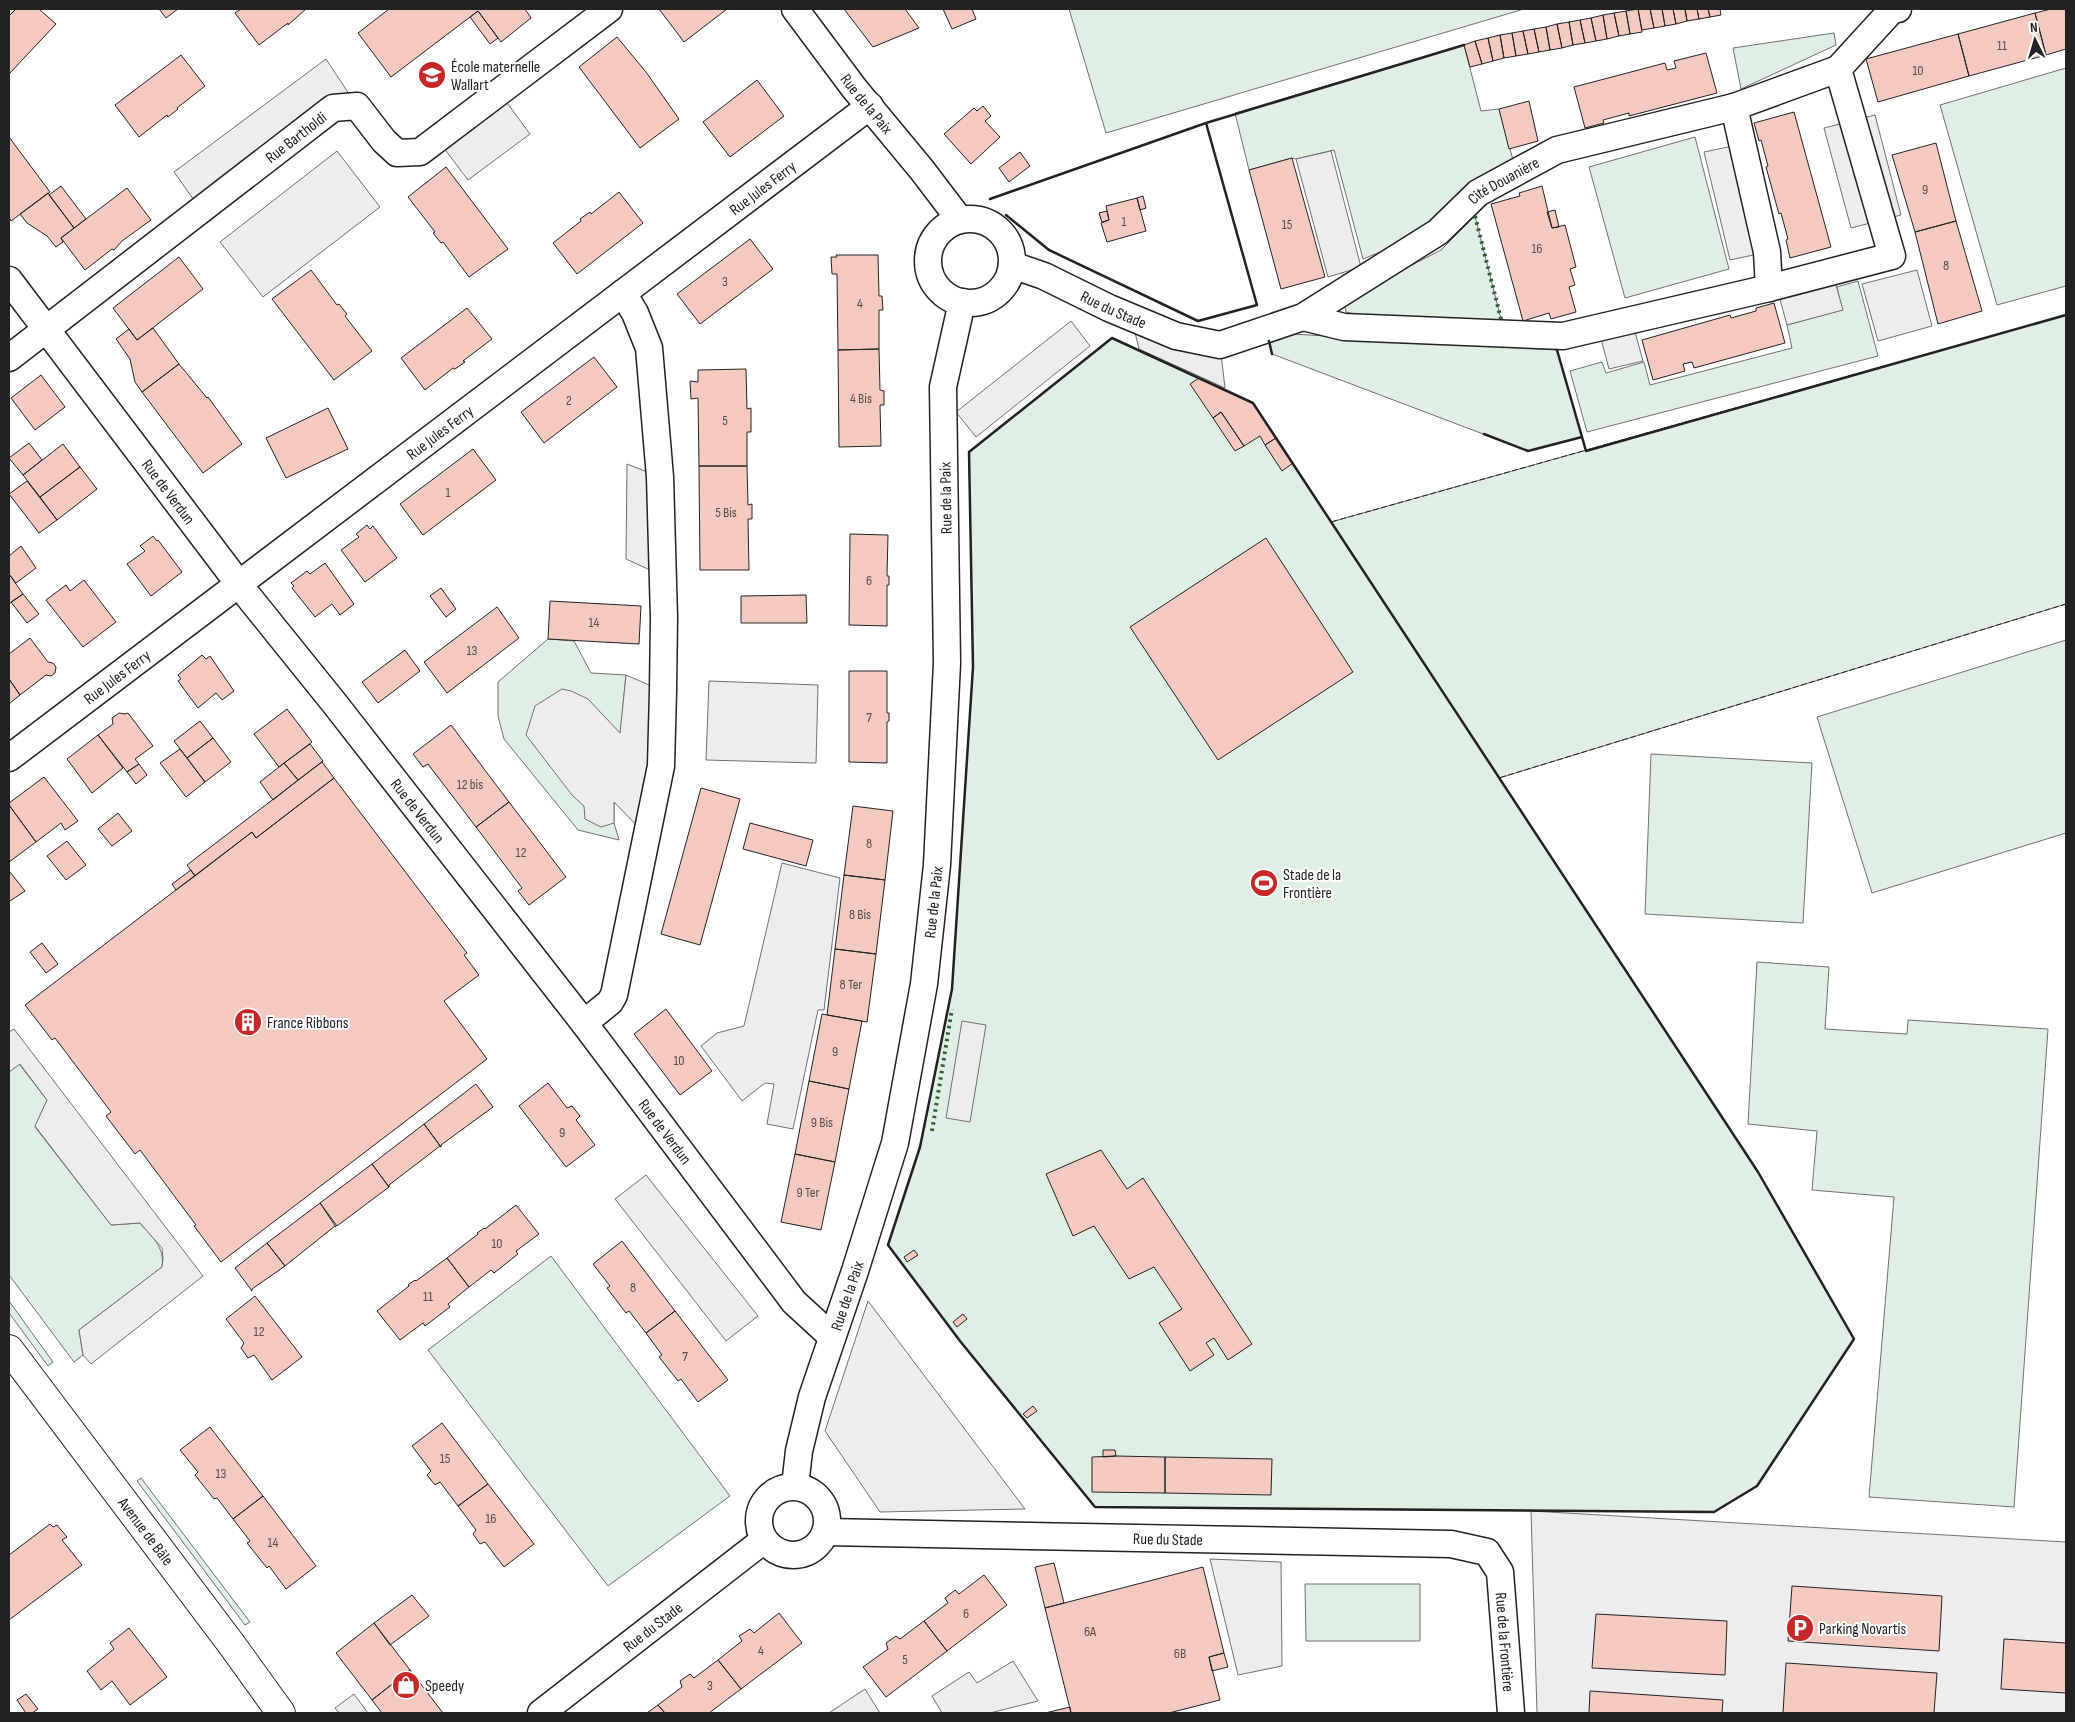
<svg xmlns="http://www.w3.org/2000/svg" width="2075" height="1722" viewBox="0 0 2075 1722" font-family="'Sofia Sans Condensed',sans-serif">
<rect width="100%" height="100%" fill="#fff"/>
<path fill="#e0efe3" stroke="#6f6f6f" d="M1069 9H1524L1106 133Z
M1834 33 1836 45 1741 89 1733 48Z
M1464 45 1481 111 1499 109 1513 160 1465 187 1435 219 1402 243 1363 259 1334 150 1296 159 1292 158 1249 170 1235 113Z
M2066 68V286L1997 305 1940 105Z
M1695 137 1729 269 1625 298 1589 167Z
M1475 216 1502 323 1454 318 1357 315 1346 312 1344 303 1354 295 1441 250Z
M1858 281 1878 356 1587 432 1570 371 1602 362 1606 373 1644 362 1650 385 1792 348 1787 325 1842 310 1837 287Z
M2066 315V604L1499 778 1758 1172 1854 1339 1757 1486 1714 1512 1095 1507 960 1341 888 1245 920 1147 952 989 973 667 969 452 1112 338 1253 403 1331 522Z
M1276 333 1557 350 1582 437 1528 451 1272 354 1269 341Z
M548 639 574 641 591 673 626 675 614 801V823L619 840 578 830 504 739 498 716V682Z
M2066 640V833L1872 893 1817 717Z
M1651 754 1812 763 1803 923 1645 914Z
M1757 962 1829 967 1825 1029 1907 1034 1908 1020 2048 1029 2014 1507 1869 1497 1894 1197 1812 1190 1817 1131 1748 1124Z
M19 1064 47 1100 35 1127 111 1225 140 1223C152 1237 165 1247 162 1267L79 1330 83 1355 74 1362 9 1275V1072Z
M551 1256 730 1496 608 1586 428 1350Z
M9 1301 53 1362 48 1366 9 1313Z
M141 1478 250 1622 245 1625 137 1481Z
M1305 1584H1420V1641H1306Z"/>
<path fill="#ededed" stroke="#6f6f6f" d="M326 59 357 106 201 210 174 172Z
M499 92 530 134 468 180 437 139Z
M1875 115 1901 215 1851 228 1824 128Z
M1742 144 1767 252 1730 260 1704 152Z
M337 151 380 207 263 297 220 242Z
M1331 151 1361 267 1328 277 1296 159Z
M1917 270 1932 326 1878 341 1862 284Z
M1832 271 1843 310 1787 325 1776 285Z
M1131 316 1220 345 1225 388 1139 349Z
M1071 321 1090 346 976 437 956 412Z
M1632 321 1643 361 1609 369 1598 328Z
M627 464 660 477 663 576 626 559Z
M626 675 663 691 647 836 614 802V823L601 827 585 819 584 806 572 795 526 735 535 706 562 689 571 691 588 699 620 733Z
M709 681 818 685 816 763 706 760Z
M782 863 840 878 824 1010H818L793 1129 767 1124 774 1084 765 1083 742 1101 701 1046 717 1033 744 1026Z
M962 1021 986 1025 970 1122 946 1118Z
M14 1029 203 1276 91 1364 83 1355 79 1330 162 1267 163 1258 162 1248 140 1223 111 1225 35 1126 47 1100 20 1064 9 1072V1032Z
M646 1175 758 1316 726 1341 615 1199Z
M868 1301 1025 1509 880 1512 825 1431Z
M1531 1511 2066 1542V1713H1537Z
M1210 1559 1281 1562 1282 1666 1238 1675Z
M1013 1661 1038 1701 990 1713H942L932 1696 969 1672 977 1683Z
M865 1689 880 1713H829Z
M354 1694 368 1713H339L335 1708Z"/>
<path fill="#f3c9c0" stroke="#222" d="M16 9H39L56 24 9 74V16Z
M159 9H178L166 18Z
M241 9H306L288 25V23L259 45 235 13Z
M389 9H525L531 18 501 42 478 11 391 77 358 33Z
M659 9H727L684 42Z
M844 9H905L919 28 873 47Z
M943 9H972L976 19 952 29Z
M1638 9 1642 32 1630 34 1626 11Z
M1638 9H1650L1654 28 1642 30Z
M1650 9H1662L1665 26 1654 28Z
M1662 9H1673L1676 24 1665 26Z
M1673 9H1685L1687 21 1676 24Z
M1685 9H1697L1699 19 1687 21Z
M1697 9H1708L1710 17 1699 19Z
M1708 9H1720L1721 15 1710 17Z
M2051 9H2066V49L2046 55 2035 13Z
M478 11 498 38 490 44 470 17Z
M1626 11 1630 34 1619 36 1614 13Z
M1614 13 1619 36 1607 39 1603 15Z
M2035 13 2046 55 1969 76 1958 34Z
M1603 15 1607 39 1596 41 1591 18Z
M1591 18 1596 41 1585 43 1580 20Z
M1580 20 1585 43 1573 45 1569 22Z
M1569 22 1573 45 1562 48 1557 24Z
M1557 24 1562 48 1550 50 1546 27Z
M1546 27 1550 50 1539 52 1534 29Z
M1534 29 1539 52 1528 54 1523 31Z
M1523 31 1528 54 1516 56 1512 33Z
M1512 33 1516 56 1504 58 1500 35Z
M1958 34 1969 76 1878 102 1866 59Z
M1500 35 1504 58 1493 61 1488 38Z
M617 37 646 72 679 119 640 148 579 67Z
M1488 38 1493 61 1482 64 1475 41Z
M1475 41 1482 64 1470 67 1464 45Z
M1706 53 1717 93 1629 116V113L1603 120 1604 123 1585 128 1574 87 1665 63 1667 70 1676 68 1674 61Z
M181 55 205 86 177 108 178 109 168 117 167 115 139 137 115 105Z
M757 80 784 116 730 157 703 122Z
M1529 101 1538 141 1509 149 1499 109Z
M983 106 991 116 985 121 1000 137 971 164 944 134 974 108 977 111Z
M1794 112 1831 247 1790 258 1786 240 1788 239 1781 213 1779 214 1766 167 1768 166 1761 140 1759 141 1754 123Z
M9 137 50 192 11 221 9 217Z
M1936 143 1956 221 1915 232 1892 155Z
M1020 152 1030 166 1009 182 999 168Z
M1292 158 1325 277 1281 289 1249 170Z
M446 167 508 249 469 277 443 242 441 243 433 233 435 232 408 197Z
M61 186 86 219 74 228 49 195Z
M1542 186 1552 228 1565 225 1576 267 1570 269 1575 285 1569 287 1576 312 1551 319 1549 313 1523 321 1491 204 1520 196 1519 193Z
M127 188 151 220 122 241 114 250 112 249 85 270 61 238Z
M619 192 643 223 577 274 553 243 581 221 580 219 590 212 591 214Z
M48 193 74 228 61 238 63 242 56 247 47 236 27 223 20 214Z
M1143 196 1146 208 1140 210 1137 198Z
M1137 198 1146 231 1107 242 1101 223 1109 220 1106 206Z
M1555 210 1559 227 1552 228 1547 212Z
M1107 211 1109 220 1102 222 1099 213Z
M1956 221 1982 311 1938 324 1915 232Z
M750 239 773 269 700 324 677 294Z
M836 255H878L879 296H882L883 310H879V349L838 350 837 274H832L831 257H837Z
M179 257 203 289 137 340 113 308Z
M311 270 337 305 339 304 347 314 345 316 372 351 334 380 272 299Z
M1774 303 1785 343 1694 368 1692 362 1683 364 1685 371 1653 380 1642 340 1730 315 1731 318 1756 311V308Z
M467 308 492 339 463 361 465 362 455 369 453 368 425 390 401 358Z
M153 328 179 364 142 392 135 382 130 359 116 339 129 329 137 340Z
M879 349 880 390 884 391V405H880L881 446 839 447 838 350Z
M594 357 617 387 544 443 521 412Z
M179 364 207 398 208 397 242 444 203 473 142 392Z
M746 369 747 409 751 408V432H747V466H699L698 398 691 399 690 381 698 382V370Z
M41 375 65 407 35 430 11 398Z
M1199 378 1253 403 1276 438 1265 445 1260 436 1244 446 1221 412 1213 418 1190 384Z
M328 408 348 449 286 478 266 438Z
M1221 412 1244 446 1235 451 1213 418Z
M1276 438 1293 463 1282 471 1265 445Z
M29 443 42 460 23 475 9 458Z
M63 444 80 467 40 497 23 475Z
M473 449 496 480 423 535 400 504Z
M699 466H747L748 505 752 504V519H748L749 570H700Z
M80 467 97 489 57 520 40 497Z
M27 481 57 520 39 533 9 494Z
M367 525 370 529 373 526 397 558 365 582 341 550 359 537 356 534Z
M850 534 888 535 887 576H889V585H887V626L849 625Z
M153 536 157 541 158 540 182 572 151 596 127 564 145 551 140 546Z
M1266 538 1353 672 1218 760 1130 627Z
M21 546 36 568 16 583 9 574V556Z
M325 563 354 604 340 615 332 604 315 617 292 588 294 586 291 583 307 571 310 574Z
M9 574 23 594 9 604Z
M84 580 116 622 83 647 46 600 66 585 70 591Z
M441 588 456 609 446 617 430 596Z
M23 594 39 614 27 623 11 602Z
M806 595 807 623H741V596Z
M550 601 641 606 639 644 548 639Z
M497 607 519 638 447 693 424 662Z
M30 638 48 662 53 663 56 667 55 673 51 676 46 675 20 695 9 679V654Z
M405 650 420 671 378 703 362 682Z
M202 655 206 659 210 656 234 691 222 700 216 693 198 708 178 681 181 679 178 675Z
M849 671H887V713H889V721L887 722V763L849 762Z
M9 679 20 695 9 704Z
M287 709 312 742 279 767 254 734Z
M119 713 125 714 128 713 153 746 135 759 139 764 127 772 98 735 113 724 112 718Z
M200 721 213 738 187 758 174 741Z
M451 725 509 802 476 827 428 764 423 767 413 754Z
M98 735 123 768 92 793 67 759Z
M213 738 231 762 205 782 187 758Z
M310 744 323 761 298 780 284 763Z
M180 749 205 782 186 797 160 763Z
M322 762 334 778 256 838 252 832 195 876 187 865Z
M284 763 298 780 273 800 260 782Z
M139 764 147 775 136 784 127 772Z
M44 777 78 821 65 830 61 823 36 842 9 805V803Z
M334 778 467 953 464 955 479 975 444 1001 487 1059 221 1262 194 1226 196 1225 140 1150 135 1154 106 1116 111 1112 55 1038 52 1040 25 1005 252 832 256 838Z
M701 788 740 799 700 945 661 934Z
M509 802 566 877 529 905 518 891 522 888 476 827Z
M9 805 36 842 9 862Z
M853 806 893 811 885 880 844 875Z
M118 813 132 831 112 846 98 829Z
M750 823 813 840 806 866 743 849Z
M67 841 86 865 66 880 47 856Z
M191 870 195 876 176 890 172 884Z
M10 872 25 891 10 901 9 899V873Z
M844 875 885 880 876 954 835 949Z
M42 943 58 964 46 973 30 952Z
M835 949 876 954 867 1022 827 1015Z
M666 1009 712 1071 680 1095 634 1034Z
M822 1014 862 1021 849 1089 809 1081Z
M809 1081 849 1089 835 1162 795 1154Z
M548 1083 567 1108 572 1106 580 1116 576 1120 595 1145 566 1167 519 1106Z
M476 1084 493 1107 441 1145V1147L424 1124Z
M424 1124 441 1147 440 1146 389 1185V1187L372 1164Z
M1101 1150 1127 1189 1143 1178 1252 1344 1228 1360 1214 1338 1206 1343 1214 1355 1190 1371 1159 1323 1182 1309 1154 1267 1129 1279 1094 1226 1073 1236 1046 1174Z
M795 1154 835 1162 821 1230 781 1222Z
M372 1164 389 1187 337 1226 320 1203Z
M320 1203 336 1227 335 1226 285 1266 267 1243Z
M516 1205 539 1234 516 1251 518 1254 494 1273 491 1270 469 1287 447 1258 478 1234 477 1233 484 1228 485 1229Z
M622 1241 675 1311 646 1333 629 1311 626 1313 607 1288 610 1286 593 1264Z
M267 1243 285 1266 252 1289V1291L235 1268Z
M914 1250 918 1255 907 1262 904 1257Z
M447 1258 469 1287 448 1304 450 1307 425 1326 423 1323 400 1340 377 1311 409 1286 408 1285 415 1280 416 1281Z
M255 1296 302 1357 272 1380 254 1355 248 1358 241 1348 244 1343 226 1319Z
M675 1311 728 1380 698 1402 681 1379 678 1381 659 1357 662 1355 646 1333Z
M963 1314 967 1319 957 1327 953 1322Z
M1033 1406 1037 1411 1027 1418 1023 1414Z
M442 1423 488 1484 458 1506 440 1482 435 1485 427 1475 431 1471 412 1446Z
M210 1427 263 1496 233 1519 217 1498 214 1499 195 1475 198 1472 180 1450Z
M1103 1450H1115L1116 1456 1103 1457Z
M1116 1456 1165 1457V1493L1092 1492V1457Z
M1165 1457 1272 1459 1271 1495 1165 1493Z
M488 1484 534 1544 504 1567 485 1542 480 1544 473 1534 476 1530 458 1506Z
M263 1496 316 1566 286 1589 269 1566 267 1568 247 1543 250 1541 233 1519Z
M50 1524 53 1527 57 1525 67 1537 62 1540 82 1565 9 1620V1555Z
M1054 1563 1064 1603 1045 1608 1035 1567Z
M1203 1567 1224 1653 1209 1657 1220 1700 1169 1713H1071L1045 1608Z
M984 1575 1007 1605 947 1651 924 1621 948 1603 945 1598 955 1590 959 1594Z
M1792 1586 1942 1596 1939 1651 1788 1641Z
M412 1595 429 1616 390 1645 374 1623Z
M779 1613 802 1643 741 1689 718 1660 742 1641 739 1636 750 1629 754 1633Z
M1596 1614 1727 1621 1725 1675 1592 1668Z
M924 1621 947 1651 886 1697 863 1667 888 1649 886 1643 896 1636 900 1639Z
M374 1623 410 1670 372 1700 336 1653Z
M129 1628 167 1677 130 1705 112 1681 101 1690 87 1671 114 1649 110 1643Z
M2004 1639 2066 1643V1693L2001 1689Z
M1224 1653 1228 1667 1212 1671 1209 1657Z
M718 1660 741 1689 709 1713H665L658 1705 682 1687 680 1681 690 1674 694 1678Z
M1786 1663 1937 1673 1934 1713H1783Z
M410 1670 443 1713H382L372 1700Z
M1590 1691 1723 1700 1722 1713H1589Z
M26 1694 38 1709 32 1713H26L17 1700Z
M658 1705 665 1713H647Z
M1070 1707 1071 1713H1045Z"/>
<g fill="none" stroke-linecap="round" stroke-linejoin="round">
<defs>
<g id="minor">
<path id="s1" d="M795 9 854 88 922 170 960 220"/>
<path d="M1838 69 1892 10 1898 9"/>
<path d="M1734 107 1767 252 1769 288"/>
<circle cx="970" cy="261" r="42"/>
<path id="s2" d="M1012 265 1044 276 1109 308 1176 336 1220 345 1303 317 1438 232 1478 193 1557 150 1734 107 1838 69 1892 256 1769 288 1563 336 1344 327 1303 317"/>
<path id="s3" d="M9 280 248 596 335 704 584 1023 794 1302 831 1336"/>
<path id="s4" d="M9 358 333 108 357 106 384 141 397 153 420 152 609 9"/>
<path id="s5" d="M9 758 870 106"/>
<path d="M584 1023 610 1002 614 995 661 766 663 691 664 618 660 477 649 348 635 313 623 293"/>
<path id="s6" d="M795 1486 799 1451 812 1397 855 1271 895 1143 924 984 937 865 947 663 943 387 962 302"/>
<circle cx="793" cy="1521" r="34"/>
<path id="s7" d="M826 1532 1451 1544 1487 1552 1500 1572 1511 1713"/>
<path id="s8" d="M541 1713 764 1540"/>
</g>
<g id="secondary">
<path id="s9" d="M9 1349 232 1645 281 1713"/>
</g>
</defs>
<use href="#minor" stroke="#222" stroke-width="29"/>
<use href="#secondary" stroke="#222" stroke-width="30"/>
<use href="#minor" stroke="#fff" stroke-width="26"/>
<use href="#secondary" stroke="#fff" stroke-width="28"/>
<path stroke="#2f5e38" stroke-width="4" stroke-dasharray="2.5 4" stroke-linecap="butt" d="M1475 216 1502 323
M932 1131 952 1009"/>
<path stroke="#222" stroke-width="1" stroke-dasharray="6 2.5" stroke-linecap="butt" d="M2066 315 1331 522 1499 778 2066 604"/>
<path stroke="#222" stroke-width="2.5" d="M990 199 1206 123
M1006 215 1049 250 1198 321 1257 305 1206 123 1464 45
M1112 338 1253 403 1758 1172 1854 1339 1757 1486 1714 1512 1095 1507 960 1341 888 1245 920 1147 952 989 973 667 969 452Z
M1269 341 1272 354
M1557 350 1582 437
M1484 434 1528 451 1582 437 1586 451 2066 315"/>
</g>
<defs>
<symbol id="school-disc" viewBox="-11 -11 22 22"><circle r="9.5" fill="#c62828" stroke="#fff"/><path d="M0-5L7-2L0 1L-7-2ZM-4 1L0 2.5L4 1V4Q0 6-4 4Z" fill="#fff"/></symbol>
<symbol id="stadium-disc" viewBox="-11 -11 22 22"><circle r="9.5" fill="#c62828" stroke="#fff"/><path d="M0-5a6.5 5 0 1 0 0 10a6.5 5 0 1 0 0-10ZM-3.5-1.8h7v3.6h-7Z" fill="#fff"/></symbol>
<symbol id="building-disc" viewBox="-11 -11 22 22"><circle r="9.5" fill="#c62828" stroke="#fff"/><path d="M-4-6H4V6H1V3H-1V6H-4ZM-2.5-4.3h1.7v1.8h-1.7ZM.8-4.3h1.7v1.8H.8ZM-2.5-1h1.7V.8h-1.7ZM.8-1h1.7V.8H.8Z" fill="#fff"/></symbol>
<symbol id="parking-disc" viewBox="-11 -11 22 22"><circle r="9.5" fill="#c62828" stroke="#fff"/><path d="M-3.5-5.5H1a3.5 3.5 0 0 1 0 7H-1V5.5H-3.5ZM-1-3.4V-.6H.8a1.4 1.4 0 0 0 0-2.8Z" fill="#fff"/></symbol>
<symbol id="shop-disc" viewBox="-11 -11 22 22"><circle r="9.5" fill="#c62828" stroke="#fff"/><path d="M-5-2.5h2.3a2.7 3.5 0 0 1 5.4 0H5L5.5 6h-11ZM-1.5-2.5h3a1.5 2.3 0 0 0-3 0Z" fill="#fff"/></symbol>
</defs>
<g fill-rule="evenodd">
<use href="#school-disc" x="416" y="59" width="32" height="32"/>
<use href="#stadium-disc" x="1248" y="867" width="32" height="32"/>
<use href="#building-disc" x="232" y="1006" width="32" height="32"/>
<use href="#parking-disc" x="1784" y="1612" width="32" height="32"/>
<use href="#shop-disc" x="390" y="1669" width="32" height="32"/>
</g>
<g text-anchor="middle" stroke-width="4" stroke-linejoin="round" paint-order="stroke">
<g font-size="14" fill="#564c4a">
<text x="2002" y="50">11</text>
<text x="1918" y="75">10</text>
<text x="1925" y="194">9</text>
<text x="1124" y="226">1</text>
<text x="1287" y="229">15</text>
<text x="1537" y="253">16</text>
<text x="1946" y="270">8</text>
<text x="725" y="286">3</text>
<text x="860" y="308">4</text>
<text x="861" y="403">4 Bis</text>
<text x="569" y="405">2</text>
<text x="725" y="425">5</text>
<text x="448" y="497">1</text>
<text x="726" y="517">5 Bis</text>
<text x="869" y="585">6</text>
<text x="594" y="627">14</text>
<text x="472" y="655">13</text>
<text x="869" y="722">7</text>
<text x="470" y="789">12 bis</text>
<text x="869" y="848">8</text>
<text x="521" y="857">12</text>
<text x="860" y="919">8 Bis</text>
<text x="851" y="989">8 Ter</text>
<text x="835" y="1056">9</text>
<text x="679" y="1065">10</text>
<text x="822" y="1127">9 Bis</text>
<text x="562" y="1137">9</text>
<text x="808" y="1197">9 Ter</text>
<text x="497" y="1248">10</text>
<text x="633" y="1292">8</text>
<text x="428" y="1301">11</text>
<text x="259" y="1336">12</text>
<text x="685" y="1361">7</text>
<text x="445" y="1463">15</text>
<text x="221" y="1478">13</text>
<text x="491" y="1523">16</text>
<text x="273" y="1547">14</text>
<text x="966" y="1618">6</text>
<text x="1090" y="1636">6A</text>
<text x="761" y="1655">4</text>
<text x="1180" y="1658">6B</text>
<text x="905" y="1664">5</text>
<text x="710" y="1690">3</text>
</g>
<g font-size="16" fill="#222" stroke="#fff" text-anchor="start">
<text x="451" y="72">École maternelle<tspan x="451" dy="18">Wallart</tspan></text>
<text x="1283" y="880">Stade de la<tspan x="1283" dy="18">Frontière</tspan></text>
<text x="267" y="1028">France Ribbons</text>
<text x="1819" y="1634">Parking Novartis</text>
<text x="425" y="1691">Speedy</text>
</g>
<g font-size="16" fill="#222" stroke="#fff">
<text dy="6" stroke="none"><textPath href="#s1" startOffset="119">Rue de la Paix</textPath></text>
<text dy="6" stroke="none"><textPath href="#s4" startOffset="362">Rue Bartholdi</textPath></text>
<text dy="6" stroke="none"><textPath href="#s2" startOffset="555">Cité Douanière</textPath></text>
<text dy="6" stroke="none"><textPath href="#s5" startOffset="945">Rue Jules Ferry</textPath></text>
<text dy="6" stroke="none"><textPath href="#s2" startOffset="111">Rue du Stade</textPath></text>
<text dy="6" stroke="none"><textPath href="#s5" startOffset="540">Rue Jules Ferry</textPath></text>
<text dy="6" stroke="none"><textPath href="#s3" startOffset="265">Rue de Verdun</textPath></text>
<text transform="translate(945 498) rotate(-91)" y="6">Rue de la Paix</text>
<text dy="6" stroke="none"><textPath href="#s5" startOffset="135">Rue Jules Ferry</textPath></text>
<text dy="6" stroke="none"><textPath href="#s3" startOffset="670">Rue de Verdun</textPath></text>
<text dy="6" stroke="none"><textPath href="#s6" startOffset="602">Rue de la Paix</textPath></text>
<text dy="6" stroke="none"><textPath href="#s3" startOffset="1075">Rue de Verdun</textPath></text>
<text dy="6" stroke="none"><textPath href="#s6" startOffset="198">Rue de la Paix</textPath></text>
<text dy="6" stroke="none"><textPath href="#s9" startOffset="228">Avenue de Bâle</textPath></text>
<text dy="6" stroke="none"><textPath href="#s7" startOffset="342">Rue du Stade</textPath></text>
<text dy="6" stroke="none"><textPath href="#s8" startOffset="141">Rue du Stade</textPath></text>
<text dy="6" stroke="none"><textPath href="#s7" startOffset="756">Rue de la Frontière</textPath></text>
</g>
</g>
<rect width="2075" height="1722" fill="none" stroke="#222222" stroke-width="20"/>
<g transform="translate(2035 40) rotate(355)" stroke="#ffffff" stroke-width="4" paint-order="stroke">
<path d="M0-4L9 19L0 12L-9 19Z" fill="#222222"/>
<text y="-8" font-size="14" font-weight="bold" text-anchor="middle" fill="#222222">N</text>
</g>
</svg>
